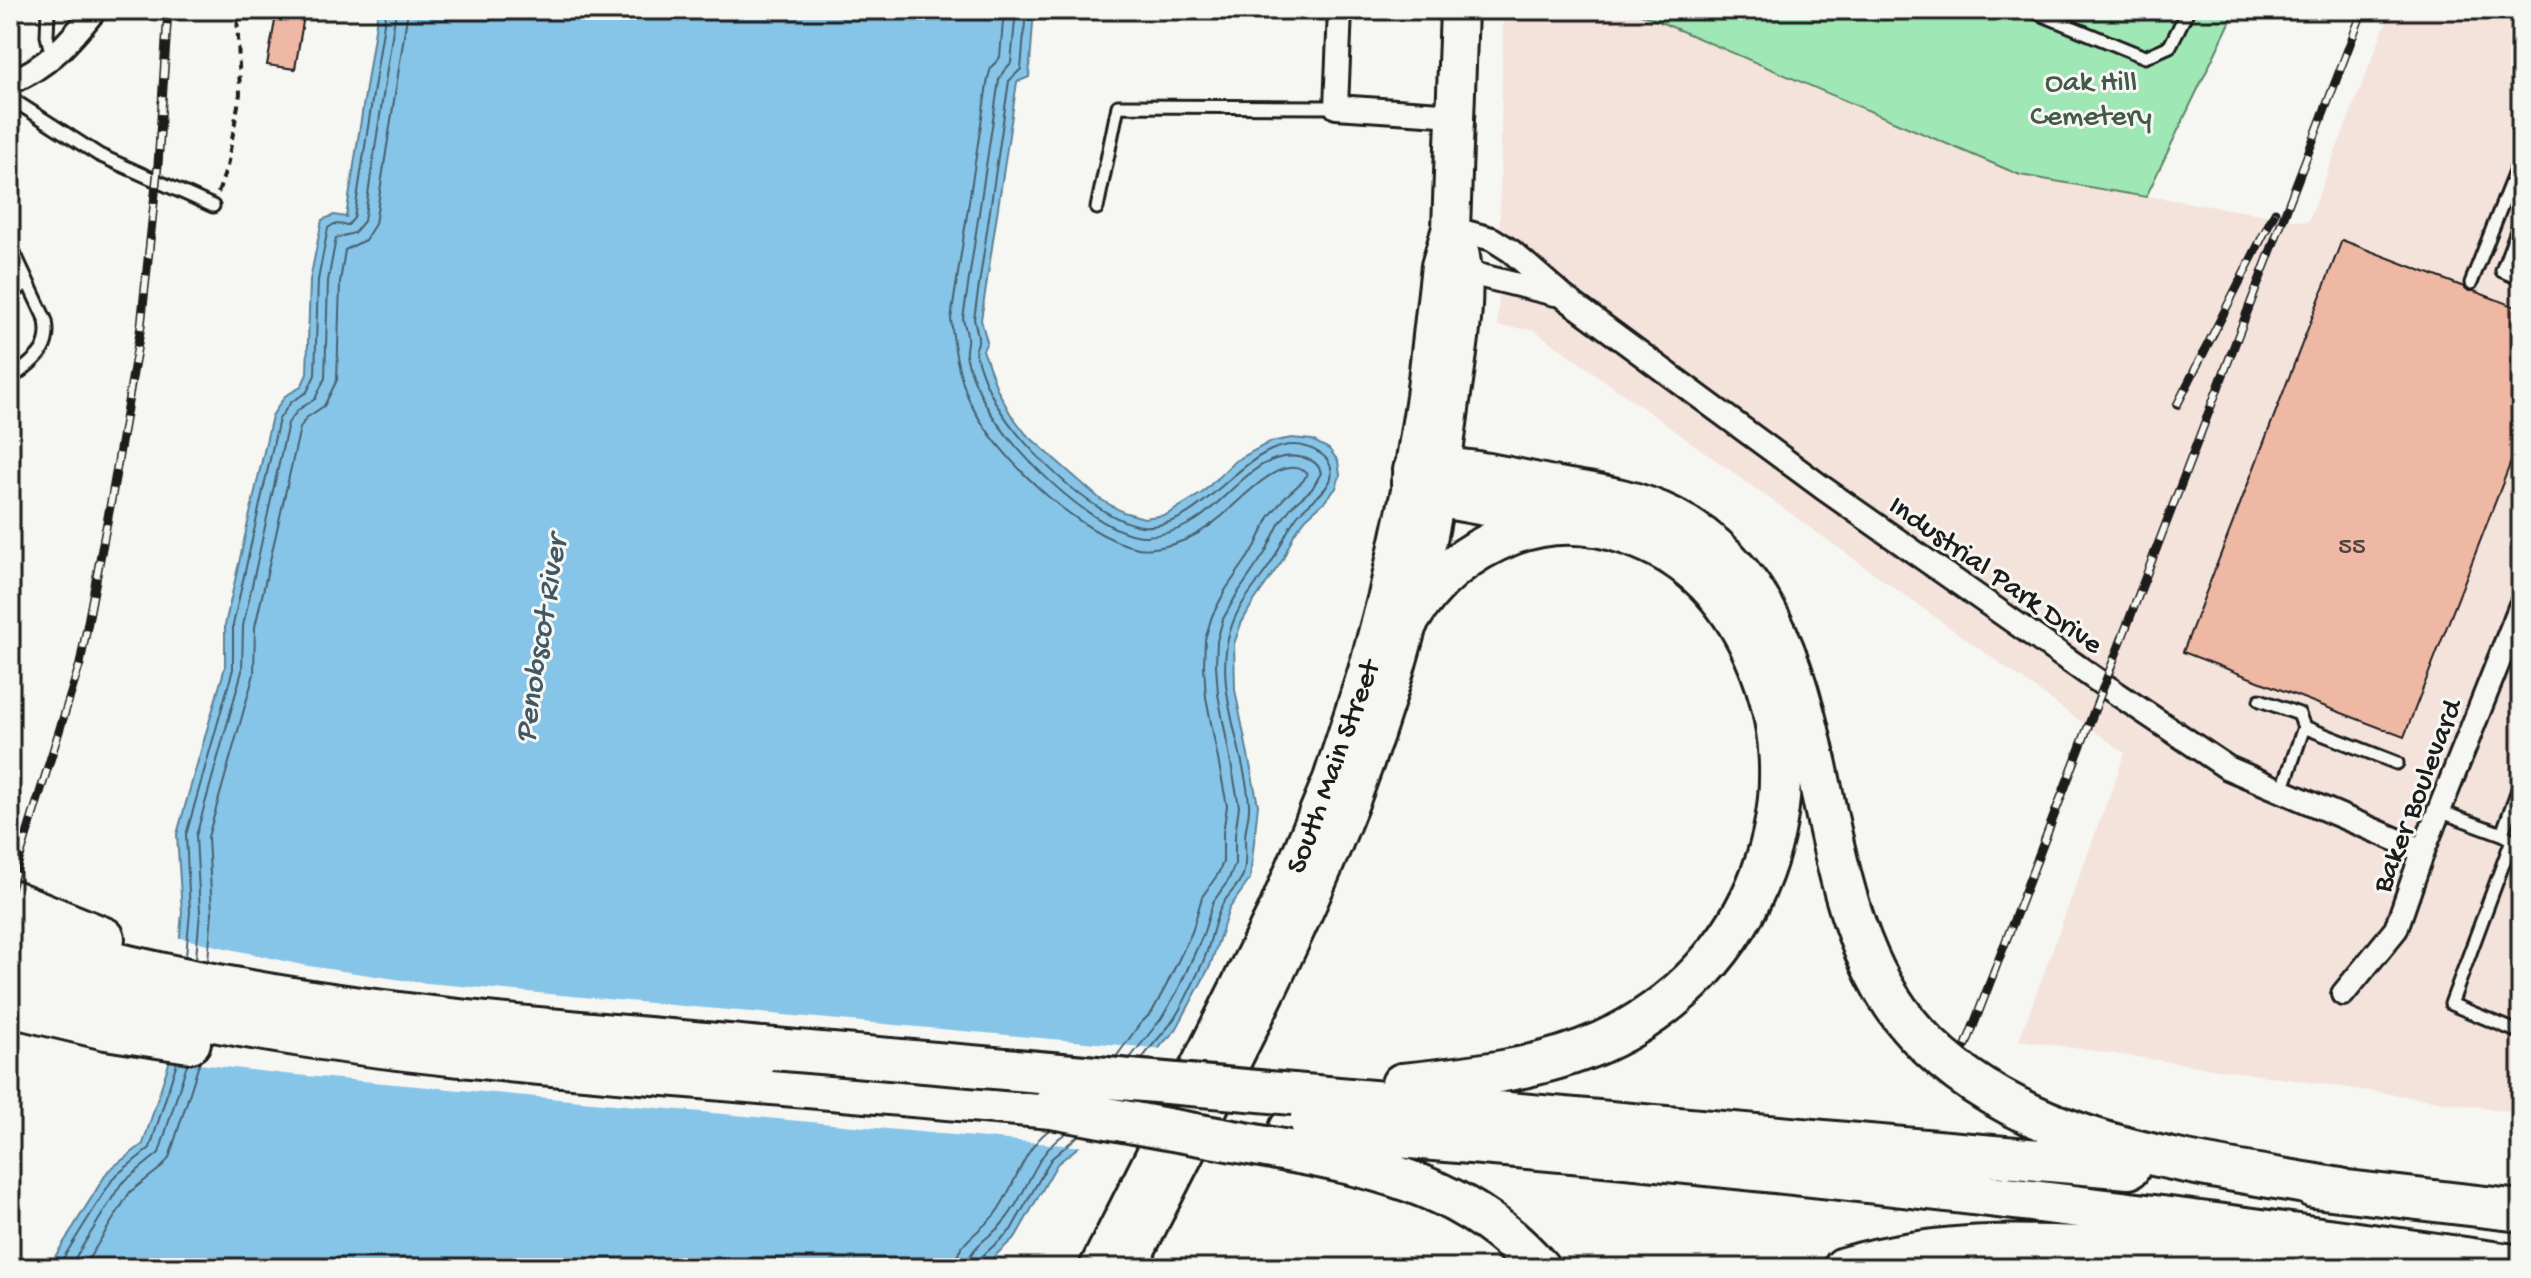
<svg xmlns="http://www.w3.org/2000/svg" width="2531" height="1278" viewBox="0 0 2531 1278" font-family="'Gochi Hand',sans-serif">
<rect width="100%" height="100%" fill="#f6f6f2"/>
<filter id="ink" filterUnits="userSpaceOnUse"><feTurbulence type="fractalNoise" baseFrequency=".0125" numOctaves="2"/><feDisplacementMap in="SourceGraphic" scale="16" xChannelSelector="R" yChannelSelector="G"/><feConvolveMatrix kernelMatrix="1 2 1 2 8 2 1 2 1" color-interpolation-filters="sRGB"/></filter>
<g filter="url(#ink)">
<path fill="#f4e3db" d="M1503 10H1632L2020 175 2308 222 2391 10H2521V1113L2019 1040 2125 753 1534 330 1498 326Z"/>
<path fill="#9fe7b4" stroke="#5e8268" stroke-width="2" d="M1632 10H2236L2146 197 2020 175Z"/>
<path fill="#87c5e8" stroke="#5c8196" stroke-width="2" d="M378 10H1034L1029 77 1017 82 981 320 987 342 983 350 997 389 1010 413 1026 434 1100 499 1123 512 1144 518 1166 515 1202 493 1235 461 1270 442 1292 438 1312 440 1329 449 1338 461 1340 475 1336 488 1325 501 1306 518 1294 534 1282 561 1252 604 1241 624 1234 644 1235 690 1258 805 1250 879 1229 909 1210 966 1176 1030 1163 1043 1120 1103 1082 1144 1057 1164 1016 1236 982 1268H48L108 1171 143 1144 169 1063 182 912 177 834 225 667V625L272 416 285 396 301 387 307 374 310 280 322 220 334 215 346 217Z"/>
<path fill="#f6f6f2" d="M176 937 302 965 416 982 1164 1049 1124 1105 1085 1147 285 1074 166 1060Z"/>
<g fill="none" stroke-linecap="round" stroke-linejoin="round">
<path stroke="#47606e" stroke-width="2" d="M1004 10 1000 57 991 68 988 78 951 319C954 349 958 374 970 402 995 455 1079 536 1138 548 1149 550 1163 547 1174 544 1191 539 1208 528 1222 516 1239 502 1283 450 1307 474L1303 481 1284 498 1269 517 1255 547 1226 589 1212 616 1205 639 1204 666 1206 697 1227 806 1223 833V862L1218 874 1202 897 1192 932 1166 986 1152 1012 1139 1025 1116 1057
M1016 10 1011 63 1003 72 999 80 963 319C964 325 967 331 967 337 968 343 965 349 966 355 969 368 975 383 981 395 999 439 1097 539 1147 536 1163 535 1179 530 1193 522 1228 502 1258 446 1304 458 1313 460 1319 464 1321 473L1312 489 1292 506 1279 524 1265 553 1237 594 1223 619 1217 641 1216 665 1218 694 1239 806 1235 835V864L1228 881 1213 902 1203 935 1177 992 1161 1019 1130 1058
M1026 10 1021 69 1009 81 974 319C975 326 979 335 978 342 976 352 974 343 976 354 979 367 985 382 991 394 1011 437 1093 520 1142 526 1149 527 1159 525 1166 523 1215 512 1265 415 1321 454 1330 460 1334 471 1330 481 1323 496 1307 503 1297 516 1287 529 1282 544 1274 558 1261 581 1241 599 1232 625 1211 683 1244 745 1249 803 1250 816 1245 827 1245 839 1245 851 1247 863 1243 875 1238 887 1228 894 1222 905 1213 922 1211 944 1203 962 1193 983 1183 1008 1169 1026 1160 1037 1150 1047 1142 1059
M186 956 190 912 186 835 233 669V625L279 419 291 402 307 392 315 375 318 280 328 228 334 224 348 225 354 218 386 10
M196 958 200 912 196 836 242 671 243 626 288 423 298 410 315 399 325 378 328 281 336 238 354 233 364 221 396 10
M208 961 212 912 208 837 254 674 255 627 300 428 306 418 324 406 337 380 340 282 345 250 365 240 375 224 408 10
M57 1268 114 1177 150 1148 177 1062
M69 1268 121 1184 159 1153 187 1064
M83 1268 130 1192 162 1167 169 1158 200 1061
M955 1268C956 1242 980 1233 995 1214 1015 1188 1022 1150 1049 1130
M967 1268C968 1248 989 1238 1001 1225 1028 1196 1032 1155 1066 1133
M977 1268 979 1259 1011 1230 1051 1159 1079 1135"/>
</g>
<path fill="#efb8a4" stroke="#1c1c1c" stroke-width="2" d="M277 10H305L295 69 267 65Z
M2342 240 2464 287 2469 291H2474L2521 309V436L2404 737 2183 652Z"/>
<g fill="none" stroke-linecap="round" stroke-linejoin="round">
<defs>
<path id="lane" d="M48 10 47 36 52 56
M2030 10 2145 57 2170 46 2188 10
M10 98 99 155 213 206
M2521 157 2507 192 2521 198
M1097 208 1118 106 1336 107
M2521 220 2502 271 2521 279
M10 244 46 321C52 353 31 361 10 380
M2471 283 2507 192
M10 297 23 285 28 284
M2260 700 2299 714 2304 727
M2282 791 2304 727 2397 763
M2439 811 2502 834 2521 844
M2502 834 2521 781
M2512 840 2451 1004 2521 1033"/>
<path id="street" d="M1340 10 1336 107 1456 115
M10 82C47 68 71 40 95 10
M1451 228 1492 239 1511 251 1564 297 1823 488 2104 685 2228 768 2423 851
M1453 269 1555 294
M2343 994 2396 929 2423 851 2521 605"/>
<path id="primary" d="M1098 1268 1276 913 1332 779 1367 671 1387 596 1410 491 1425 397 1440 266 1451 228 1459 10
M1127 1268C1197 1128 1273 990 1333 845 1391 707 1431 557 1450 409 1456 361 1471 294 1459 247"/>
<path id="highway" d="M1414 470C1443 461 1530 483 1563 489 1600 495 1638 501 1671 518 1856 612 1787 893 1916 1033 2020 1148 2196 1163 2340 1189
M1412 483 1436 496 1558 518
M10 900 104 938
M10 934C258 1011 518 1026 774 1049
M10 970C207 1033 412 1053 618 1071 762 1083 907 1096 1052 1108
M10 1006 106 1029 190 1042
M1402 1084C1470 1077 1539 1070 1602 1042 1756 972 1826 794 1748 641 1722 590 1685 554 1630 535 1591 521 1552 519 1512 534 1468 551 1432 580 1408 621
M1293 1094 2129 1168
M1290 1129C1702 1158 2112 1207 2521 1266
M1288 1151C1384 1168 1472 1191 1539 1268
M2313 1187 2521 1211
M1131 1268 1134 1253
M1844 1268C1945 1238 2050 1244 2154 1252 2221 1257 2288 1263 2355 1268"/>
</defs>
<use href="#lane" stroke="#1c1c1c" stroke-width="17"/>
<use href="#street" stroke="#1c1c1c" stroke-width="28"/>
<use href="#primary" stroke="#1c1c1c" stroke-width="42"/>
<use href="#highway" stroke="#1c1c1c" stroke-width="46"/>
<path stroke="#1c1c1c" stroke-width="4" stroke-dasharray="8 6" stroke-linecap="butt" d="M218 193 227 167 240 94 237 10"/>
<use href="#lane" stroke="#f6f6f2" stroke-width="11"/>
<use href="#street" stroke="#f6f6f2" stroke-width="22"/>
<use href="#primary" stroke="#f6f6f2" stroke-width="36"/>
<use href="#highway" stroke="#f6f6f2" stroke-width="40"/>
<defs>
<path id="rail" d="M2177 405 2275 212
M10 889 80 664 112 496 141 326 158 165 168 10
M1966 1045 2363 10"/>
</defs>
<use href="#rail" stroke="#1c1c1c" stroke-width="9"/>
<use href="#rail" stroke="#f6f6f2" stroke-width="6" stroke-dasharray="18" stroke-linecap="butt"/>
<defs>
<path id="highway-bridge" d="M774 1049 1293 1094
M1052 1108 1288 1151"/>
</defs>
<use href="#highway-bridge" stroke="#1c1c1c" stroke-width="46" stroke-linecap="butt"/>
<use href="#highway-bridge" stroke="#f6f6f2" stroke-width="40"/>
</g>
</g>
<g text-anchor="middle" stroke-width="6" stroke-linejoin="round" paint-order="stroke">
<g font-size="26" fill="#51433e">
<text x="2352" y="553">55</text>
</g>
<g font-size="30" fill="#43594a" stroke="#f6f6f2">
<text x="2091" y="90">Oak Hill<tspan x="2091" dy="34">Cemetery</tspan></text>
</g>
<g font-size="30" fill="#1c1c1c" stroke="#f6f6f2">
<text transform="translate(1997 573) rotate(35)" y="10">Industrial Park Drive</text>
<text transform="translate(1331 766) rotate(-70)" y="10">South Main Street</text>
<text transform="translate(2415 795) rotate(-69)" y="10">Baker Boulevard</text>
</g>
<g font-size="32" font-style="italic" fill="#415763" stroke="#f6f6f2">
<text transform="translate(538 639) rotate(-81)" y="11">Penobscot River</text>
</g>
</g>
<rect width="2531" height="1278" fill="none" stroke="#f6f6f2" stroke-width="40"/>
<rect x="20" y="20" width="2491" height="1238" fill="none" stroke="#1c1c1c" stroke-width="3" filter="url(#ink)"/>
</svg>
